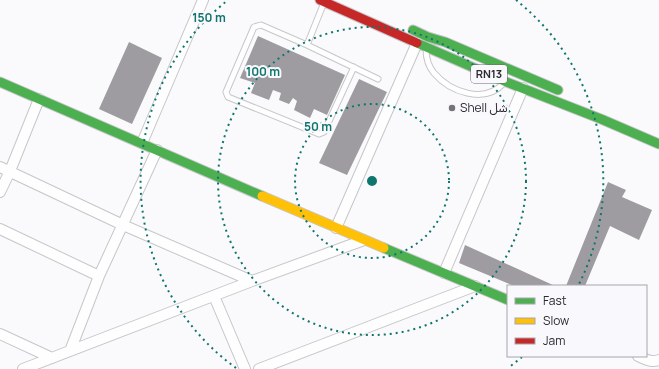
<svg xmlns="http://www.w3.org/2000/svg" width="659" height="369" viewBox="0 0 659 369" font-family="Manrope,'Noto Sans Arabic',sans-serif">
<rect width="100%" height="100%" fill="#faf9fb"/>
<path fill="#9e9ca1" d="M258 36 345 75 327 115 314 109 310 118 294 110 297 101 293 98 289 104 279 100 281 93 273 90 269 100 251 93 255 83 240 78Z
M129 42 162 58 132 124 99 109Z
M359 79 387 92 347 175 319 163Z
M608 182 626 190 622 197 652 210 639 240 610 226 585 286H566Z
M465 245 555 286H514L459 263Z"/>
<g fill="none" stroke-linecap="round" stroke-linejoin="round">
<defs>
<path id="lane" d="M323 5 307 45 378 79
M307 45 261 25 254 27 226 92 228 97 319 134 324 132 354 67
M426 49C426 58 428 66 434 73 450 92 484 104 503 84"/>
<path id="street" d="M142 143 203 0
M0 167 123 225 252 281
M0 192 10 171 39 99
M336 228 417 43
M0 229 99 276
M444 273 523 88
M214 296 245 369
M0 334 52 358
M70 351 99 276 157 150
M638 356C645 359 651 363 659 360
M23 369 252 281 364 240
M259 369 475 286"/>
<path id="fast" d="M413 30 428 37 445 42 558 90
M417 43 504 81 601 119 659 144
M0 82 262 196
M384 248 508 300"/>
<path id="slow" d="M262 196 384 248"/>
<path id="jam" d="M320 0 417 43"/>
</defs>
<use href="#lane" stroke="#c7c6cb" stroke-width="7"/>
<use href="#street" stroke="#c7c6cb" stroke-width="12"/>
<use href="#fast" stroke="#c7c6cb" stroke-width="11"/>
<use href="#slow" stroke="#c7c6cb" stroke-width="11"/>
<use href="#jam" stroke="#c7c6cb" stroke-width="11"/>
<use href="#lane" stroke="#fefefe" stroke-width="5"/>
<use href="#street" stroke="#fefefe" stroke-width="10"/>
<use href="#fast" stroke="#4caf50" stroke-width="9"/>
<use href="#slow" stroke="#ffc107" stroke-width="9"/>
<use href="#jam" stroke="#c62828" stroke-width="9"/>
</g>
<g fill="none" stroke="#0f766e" stroke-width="2" stroke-dasharray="2 4">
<circle cx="372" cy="181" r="77"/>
<circle cx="372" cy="181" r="154"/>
<path d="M522 357A231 231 0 0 1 508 368M236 368A231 231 0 0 1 228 0M516 0A231 231 0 0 1 578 286"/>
</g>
<circle fill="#757278" stroke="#f9f8fc" stroke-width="1.5" cx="452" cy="108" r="4"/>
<g text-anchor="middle" stroke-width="4" stroke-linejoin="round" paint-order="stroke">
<rect fill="#f9f8fc" stroke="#6a686f" stroke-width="1" x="471" y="65" width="36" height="18" rx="3"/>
<g font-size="11" font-weight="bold" fill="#2d2a32">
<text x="489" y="78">RN13</text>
</g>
<g font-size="12" fill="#2d2a32" stroke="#f9f8fc" text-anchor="start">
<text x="460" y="112">Shell شل</text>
</g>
</g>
<circle cx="372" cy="181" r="6" fill="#0f766e" stroke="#f9f8fc" stroke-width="2"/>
<g font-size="12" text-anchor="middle" font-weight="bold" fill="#0f766e" stroke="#f9f8fc" stroke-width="4" stroke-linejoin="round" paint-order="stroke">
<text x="209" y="22">150 m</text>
<text x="263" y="76">100 m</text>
<text x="318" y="131">50 m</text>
</g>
<rect x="507" y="285" width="140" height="72" fill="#f9f8fc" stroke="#a7a6ab"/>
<rect x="515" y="298" width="20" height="6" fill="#4caf50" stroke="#a7a6ab"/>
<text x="543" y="305" font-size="12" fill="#2d2a32">Fast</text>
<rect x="515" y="318" width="20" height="6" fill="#ffc107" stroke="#a7a6ab"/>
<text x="543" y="325" font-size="12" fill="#2d2a32">Slow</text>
<rect x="515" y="338" width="20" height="6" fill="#c62828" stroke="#a7a6ab"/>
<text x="543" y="345" font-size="12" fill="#2d2a32">Jam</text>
</svg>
